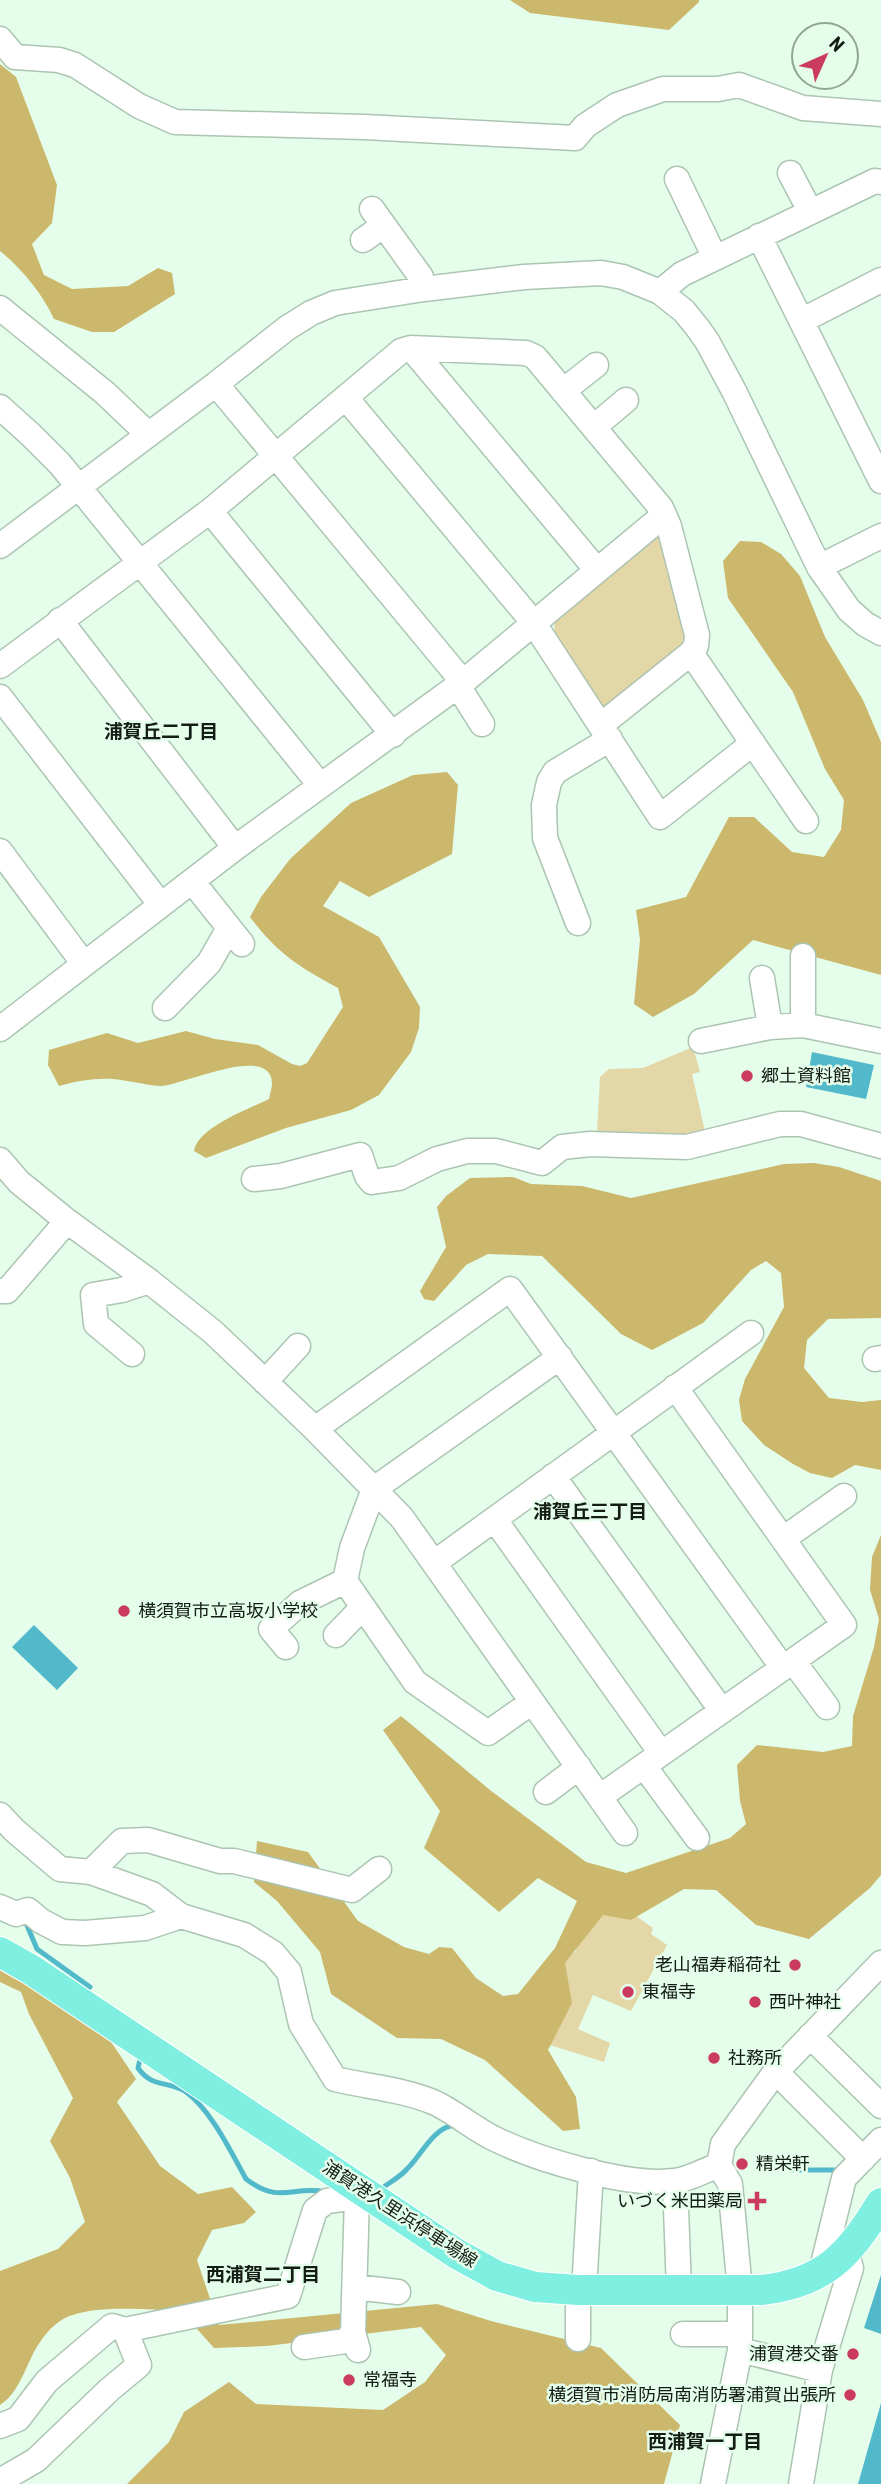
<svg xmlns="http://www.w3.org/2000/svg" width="881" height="2484" viewBox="0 0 881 2484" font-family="'Roboto Condensed','Noto Sans JP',sans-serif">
<rect width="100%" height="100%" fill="#e5feeb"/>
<path fill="#e3d7a7" d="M654 535 667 541 688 645 611 706 600 707 555 634 554 621Z
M693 1047 700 1072 692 1074 706 1136 597 1133 600 1077 609 1069 643 1068Z
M619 1904 653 1928 651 1934 667 1945 631 2011 593 1995 578 2029 610 2043 604 2062 550 2045 558 1964 576 1951 578 1933 604 1908Z"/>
<path fill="#cbb86d" d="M510 0H699V2L669 30 530 13Z
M0 64 16 77 57 185 52 223 32 244 44 275 72 289 128 286 158 268 172 273 175 294 114 332H92L54 319C42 293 22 269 0 251Z
M740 541 761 542 781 554 800 576 825 637 863 700 881 742V975L753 940 694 994 653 1017 634 1004 640 940 636 910 686 897 729 817H754L792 852 824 857 841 830 844 800 825 769 793 692 728 598 723 561Z
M447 772 458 785 452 854 369 897 340 881 323 906 379 937 420 1007 419 1028 411 1052 379 1095 351 1110 286 1128 206 1158 194 1151C198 1127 249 1109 269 1099 270 1094 272 1088 272 1083 271 1042 179 1087 160 1086 144 1085 128 1080 112 1079 94 1078 77 1081 59 1086L48 1065 49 1050 107 1033 138 1043 186 1031 215 1039 258 1045 292 1064 300 1066 307 1063 343 1007 338 988C298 966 278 954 250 917L261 897 290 859 351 803 413 775Z
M814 1163 839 1167 881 1181V1318L828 1319 807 1340 804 1368 829 1398 862 1402 881 1400V1470L855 1465 832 1478 810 1473 793 1464 764 1445 742 1421 739 1400 745 1379 784 1307 781 1273 766 1261 751 1270 703 1323 652 1350 621 1334 542 1256 488 1254 466 1265 434 1301 424 1299 420 1291 446 1247 437 1207 446 1196 470 1178 513 1177 531 1184 582 1186 631 1198 784 1164Z
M881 1535V1875L870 1888 809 1939 756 1925 716 1890 684 1889 631 1920 603 1915 565 1963 572 2003 548 2050 576 2097 580 2129 563 2131 485 2060 441 2039 397 2038 331 1994 320 1952 277 1901 254 1882 257 1841 308 1852 358 1921 404 1947 429 1954 439 1947 452 1948 476 1978 503 1996 518 1994 555 1948 577 1901 538 1878 499 1912 424 1848 440 1811 383 1730 401 1716 490 1790 586 1862 626 1873 730 1838 746 1824 740 1801 737 1765 757 1745 823 1752 852 1746 853 1716 874 1647 879 1619 870 1590 872 1557Z
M0 1966 103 2030 136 2079 117 2102 160 2166 198 2194 232 2187 256 2212 244 2223 212 2230 197 2260 219 2325 437 2304 491 2321 601 2348 680 2425 664 2484H127L169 2442 184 2412 229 2382 256 2404 383 2410 425 2382 446 2355 421 2327 267 2346 214 2348 181 2311C149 2310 103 2305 73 2315 54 2320 40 2340 32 2356 23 2374 17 2394 0 2405V2271L58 2249 85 2222 70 2178 50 2141 73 2098 29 2014 21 1992 0 1982Z"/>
<path fill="#52b9cb" d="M812 1052 874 1065 866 1099 806 1087Z
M34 1625 78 1668 57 1690 12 1647Z
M881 2275V2334L864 2328Z
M881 2403V2484H858Z"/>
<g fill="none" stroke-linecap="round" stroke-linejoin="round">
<path stroke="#52b9cb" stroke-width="5" d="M26 1923 37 1949 90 1987
M141 2055 138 2068C153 2089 168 2080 186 2092 211 2110 231 2152 246 2179 280 2205 292 2185 326 2192
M794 2170H840
M385 2186C392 2181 401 2176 407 2169 421 2156 433 2127 455 2125"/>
<defs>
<path id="minor" d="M0 39 15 57 59 60 75 65 139 106 175 122 364 127 575 138 585 126 617 105 663 89H718L739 85 803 108 881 114
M790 173 810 211
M677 179 715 258
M372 209 421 277 424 289
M759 236 881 481
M363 240 383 226
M660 292 682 274 875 181 881 182
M0 308 105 393 148 434
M803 320 881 280
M411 348 596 569
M216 384 463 682
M563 391 596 365
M346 398 533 622 660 817 753 743
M0 407 31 435 60 464 320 785
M594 427 626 400
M210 511 393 735
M0 546 216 384 287 328 311 313 335 303 424 289 524 277 601 273 623 277 660 292 684 311 697 327 707 341 734 391 819 567 849 610 865 624 881 633
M819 567 881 536
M60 620 235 848
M0 666 210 511 401 351 411 348 526 353 535 357 661 508 669 526 697 635 696 646 691 653 806 821
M458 686 482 724
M0 697 161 905
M601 725 691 653
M0 851 84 964
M192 881 242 944
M578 923 545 838 544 805 549 782 555 772 610 739
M762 978 770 1027
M165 1008 209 963 229 928
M803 1025V956
M0 1029 235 848 463 682 664 515
M701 1041 770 1027 803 1025 881 1041
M0 1160 19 1182 67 1221 149 1281 213 1332 315 1429 402 1518 625 1833
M254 1179 281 1176 360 1155 367 1176 372 1182 399 1178 437 1159 467 1151H496L542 1163 562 1147 590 1144 687 1147 780 1124H801L881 1146
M0 1291H7L67 1221
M132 1354 96 1324 93 1295 122 1290 149 1281
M875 1359 881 1358
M265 1382 298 1346
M315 1429 510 1289 783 1668
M553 1476 722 1711
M495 1520 661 1753
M783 1539 844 1496
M434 1563 751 1333
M336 1635 363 1607
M286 1647 271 1629 300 1603 345 1581
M793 1661 827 1707
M532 1702 488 1733 415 1682 345 1581 352 1548 374 1489 560 1357
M644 1766 697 1838
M546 1792 579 1767
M601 1796 844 1625 675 1387
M0 1815 14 1830 60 1869 91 1872 152 1894 181 1916 244 1935 273 1953 289 1972 301 2024 335 2079C368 2087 401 2089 433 2102 452 2110 473 2128 493 2138 535 2159 627 2187 674 2181 688 2180 705 2170 719 2165
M91 1872 122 1841 148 1840 220 1861H234L352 1890 379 1869
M0 1907 16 1914 28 1910 41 1921 62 1932 85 1933 145 1928 181 1916
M810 2036 881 2106
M776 2072 863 2159
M675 2181 679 2290
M357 2197 353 2332 358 2350
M828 2269 824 2260 844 2178 881 2140
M355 2287 398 2292
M584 2290 591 2171
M683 2334H740
M578 2339V2290
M304 2347 346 2341 353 2332
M740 2350 820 2370
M0 2426 18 2419 47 2381 112 2326 125 2330
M0 2481 36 2460 109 2390 139 2365 125 2330 288 2296 315 2210 327 2201 357 2197 362 2190
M713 2484 740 2350V2290L730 2184 719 2165 723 2144 773 2075 881 1963
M801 2484 820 2370 851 2268 846 2251"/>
<path id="major" d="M0 1952 30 1969 457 2254 497 2276 535 2287 578 2290H761C825 2283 849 2255 881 2203"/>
</defs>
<use href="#minor" stroke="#acc4b2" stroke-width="27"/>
<use href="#major" stroke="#fff" stroke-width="32"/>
<use href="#minor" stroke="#fff" stroke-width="24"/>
<use href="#major" stroke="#7fefe1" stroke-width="30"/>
</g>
<g fill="#cb3b60" stroke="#e5feeb" stroke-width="2.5">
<circle cx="747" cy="1076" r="7"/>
<circle cx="124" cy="1611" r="7"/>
<circle cx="795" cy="1965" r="7"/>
<circle cx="628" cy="1992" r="7"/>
<circle cx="755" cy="2002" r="7"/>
<circle cx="714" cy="2058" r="7"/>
<circle cx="742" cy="2164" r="7"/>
<path d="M753.5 2190.5h7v7h7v7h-7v7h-7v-7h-7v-7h7z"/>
<circle cx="853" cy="2354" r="7"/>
<circle cx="349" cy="2380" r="7"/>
<circle cx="850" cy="2395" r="7"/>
</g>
<g text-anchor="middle" stroke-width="5" stroke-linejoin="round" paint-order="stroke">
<g font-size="18" fill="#131c15" stroke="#e5feeb" text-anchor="start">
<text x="761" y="1082">郷土資料館</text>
<text x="138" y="1617">横須賀市立高坂小学校</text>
<text x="781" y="1971" text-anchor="end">老山福寿稲荷社</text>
<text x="642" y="1998">東福寺</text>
<text x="769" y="2008">西叶神社</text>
<text x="728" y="2064">社務所</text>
<text x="756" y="2170">精栄軒</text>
<text x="743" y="2207" text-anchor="end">いづく米田薬局</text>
<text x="839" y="2360" text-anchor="end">浦賀港交番</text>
<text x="363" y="2386">常福寺</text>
<text x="836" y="2401" text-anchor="end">横須賀市消防局南消防署浦賀出張所</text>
</g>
<g font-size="18" fill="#131c15" stroke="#e5feeb">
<text transform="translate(400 2214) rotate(33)" y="6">浦賀港久里浜停車場線</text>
</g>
<g font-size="19" font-weight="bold" fill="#131c15" stroke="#e5feeb">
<text x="161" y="738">浦賀丘二丁目</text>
<text x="590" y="1518">浦賀丘三丁目</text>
<text x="263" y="2281">西浦賀二丁目</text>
<text x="705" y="2448">西浦賀一丁目</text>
</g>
</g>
<g transform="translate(825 56) rotate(45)"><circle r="33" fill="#e5feeb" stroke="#91a495" stroke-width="2"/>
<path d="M0-5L12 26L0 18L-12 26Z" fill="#cb3b60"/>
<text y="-10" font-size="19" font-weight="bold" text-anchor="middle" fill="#131c15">N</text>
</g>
</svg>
